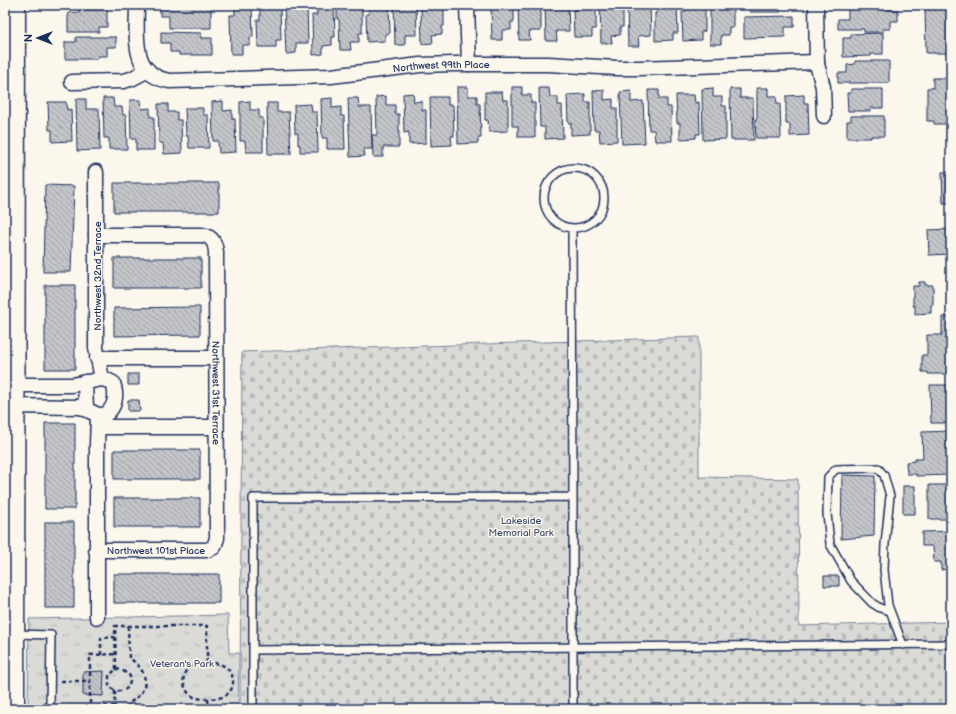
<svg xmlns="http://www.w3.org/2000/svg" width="956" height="714" viewBox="0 0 956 714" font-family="'Balsamiq Sans',sans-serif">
<defs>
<pattern id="cemetery-stones" width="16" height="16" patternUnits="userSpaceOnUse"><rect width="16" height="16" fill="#dadad7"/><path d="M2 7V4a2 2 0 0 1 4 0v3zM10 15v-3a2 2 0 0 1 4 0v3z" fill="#babbbb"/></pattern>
<pattern id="park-tufts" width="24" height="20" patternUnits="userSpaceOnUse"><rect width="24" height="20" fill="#dadad7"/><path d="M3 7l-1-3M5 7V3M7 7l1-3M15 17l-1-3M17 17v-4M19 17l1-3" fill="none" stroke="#babbbb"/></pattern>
<pattern id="building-back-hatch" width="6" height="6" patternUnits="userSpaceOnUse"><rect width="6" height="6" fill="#c3c5c9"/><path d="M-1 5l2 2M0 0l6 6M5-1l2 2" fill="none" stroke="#9ea0a6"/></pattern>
</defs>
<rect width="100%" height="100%" fill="#fbf7ec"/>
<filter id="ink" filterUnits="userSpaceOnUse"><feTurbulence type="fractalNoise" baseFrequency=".025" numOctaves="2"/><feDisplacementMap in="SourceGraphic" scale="8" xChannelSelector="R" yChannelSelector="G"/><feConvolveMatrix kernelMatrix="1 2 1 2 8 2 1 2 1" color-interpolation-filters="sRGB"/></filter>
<g filter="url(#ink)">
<path fill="url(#cemetery-stones)" stroke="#7a849a" d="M699 337V477L798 479 799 626 951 622V709H240L242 352Z"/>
<path fill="url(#park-tufts)" stroke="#7a849a" d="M228 615 229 653H239L238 709H28L29 619Z"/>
<path fill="url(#building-back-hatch)" stroke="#1b2f5e" d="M160 5H211V28H169V16H160Z
M235 5H252L253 37H250V45H242V54H231L230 15H235Z
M284 5H307L308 43H296V53L286 54Z
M317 5H334L335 37H332V45L323 46V54L313 55 312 15H317Z
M337 5H362V33H359V42H350L351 50H340L339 19H337Z
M369 5H389L390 33 385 34V41L367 42 366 14H369Z
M394 5H416L417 35H405V45H395Z
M421 5H444V26H442V34L432 35 433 43 422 44Z
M491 5H514V22H511V30H502V40H492Z
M518 5H541V31H529L530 40H519Z
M545 5H568L569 31H556L557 41H546Z
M576 5H596V29H592V37H574L573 10H576Z
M600 5H623V27H620V35L611 36 612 43H601Z
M627 5H650L651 35 638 36 639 46H628Z
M657 5H677L678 33H673V40L655 41V13H657Z
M685 5H705V31L701 32V40L683 41 682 12H685Z
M710 5H733V27H729V35H721V44H710Z
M750 5H789V7H781V12H750Z
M848 7H889V10H898V21H890V29H883V32H864V29H838V19H848Z
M260 8H280L281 40H276V47H258L257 20H260Z
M951 8V53H926L925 9Z
M79 10H107V27H99V32H68V13L79 12Z
M794 16V27H785V37L744 38V17Z
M161 32 201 33V38H212V55H179V52H170V43H161Z
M883 33V54H871V56L843 57V38H851V34Z
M76 37H116V47H107V56H98V59H65V42H76Z
M855 61H889V83H838V73H847V65L855 64Z
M933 78H951V124H934V121H927V88H933Z
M457 87H468V96H477V104H480L481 138H478V143L458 144Z
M512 87H522V95H531V103H535V137H518V126H512Z
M539 88H549L550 97H558V105H562L563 138 545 139V127H540Z
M713 88V97H722V106H726V139L703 140 702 89Z
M757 88H768V96H776L777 104H780L781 138H756L755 119H757Z
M730 89H740V98H753L754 140H731Z
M851 89H883V108H871V111H848L847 93H851Z
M604 90V100L613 99V108H617V141L600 142 599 130H594L593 91Z
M648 90H659V99H667V107H671L672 141H655L654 130H649Z
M631 91V102L643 101 645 143 622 144 620 92Z
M485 92H502L503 100H508V131L489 132 488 120H485Z
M413 93 414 102 422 101V110H426V143L409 144V132L404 133 403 94Z
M585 94V102H590V134L571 135V123H568L567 95Z
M676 95H694L695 103 699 102 700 134H696V138L680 139V123H677Z
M804 95V103H808L809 135 790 136V124H786V96Z
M386 96V105H395V114H399V147H383V157H373L372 135H377L376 97Z
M430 97H448V105H453L454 136H451L452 145 431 146Z
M103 98H113L114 107H122L123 115H126L127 149H109V138H104Z
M332 98V108L341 107V116H344L345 149H327V138H322L321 99Z
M348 98H358L359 107H371L372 149H364L365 156 350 157Z
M76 99H86V109H99L100 150 77 151Z
M130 100H141L142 109 150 108V117H154V150H136V139H131Z
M223 101V111L232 110V119H235L236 152 219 153 218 141H213L212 102Z
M250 101V110H259V118H263V152H246L245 141H240V102Z
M48 102H66L67 110 71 109 72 141 52 142V130H49Z
M267 103H277V112H289L291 154H268Z
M158 104H168V112H177V120H181L182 153 164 154 163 143H159Z
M311 104 312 112H317L318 152H300V145H298V133H295L294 105Z
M185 108H203V115H208L209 148H189L188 136H186Z
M851 116H884V136H871V138H847V121H851Z
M942 172H951V203H943Z
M114 183H219V212H114Z
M45 185 74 186 71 272H43Z
M951 229V254L929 255 928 230Z
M114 258H201V288H114Z
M919 282H925V285H933V305H931V313L915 314V306H913V286H919Z
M45 285H75V369H45Z
M200 307V335L114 336V308Z
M942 317H951V374H928V372H922V355H927V335H942Z
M128 374H139V385H128Z
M930 385H951V423H931Z
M128 400H139L140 411H128Z
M45 423H75V509H45Z
M951 431V475L916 476V474H907L906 462 915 461V459H923L922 432Z
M114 450H200V479H114Z
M842 475 875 476 874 536 841 539Z
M929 485H951V519H929Z
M903 486H915V514H903Z
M114 498H200V527H114Z
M45 522H74V608H45Z
M951 531V569L941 570V562H934L933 546H922V532Z
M114 574H219V603H114Z
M824 576H839V586H824Z
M104 671 103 696 83 695V672Z"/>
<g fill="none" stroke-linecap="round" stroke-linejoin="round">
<defs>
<path id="service" d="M544 198a30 30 0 1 1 60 0a30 30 0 1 1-60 0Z
M572 228 573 497
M890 611 880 608 872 603 851 581 830 544 827 513 828 477 836 469 878 468 884 475 890 496 885 544 884 570 888 605 903 645
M15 634 51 635 50 709
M253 650 951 644
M253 709V498L573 497V709"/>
<g id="minor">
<path id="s1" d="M137 5C137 35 130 75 170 81L331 76 420 65 455 64H548L617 68H639L817 62"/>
<path d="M467 5 469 64"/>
<path d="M816 5 817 64 823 87 824 116"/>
<path d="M72 82 123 81 131 79 148 70"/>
<path d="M96 172V348L102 379"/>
<path id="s2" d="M96 235H201C212 236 215 242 216 252L217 538 214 547 207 550H96"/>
<path d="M97 358H216"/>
<path d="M85 382 86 409"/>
<path d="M5 385H72L102 379 109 381 113 383C117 395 116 407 105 415H98L81 407 5 406"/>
<path d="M98 427H216"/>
<path d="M97 617V445L98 415"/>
</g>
<path id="tertiary" d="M15 709 16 5"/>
</defs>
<use href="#service" stroke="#1b2f5e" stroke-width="10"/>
<use href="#minor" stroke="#1b2f5e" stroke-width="17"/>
<use href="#tertiary" stroke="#1b2f5e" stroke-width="21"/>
<path stroke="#1b2f5e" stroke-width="2.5" stroke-dasharray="4 3" stroke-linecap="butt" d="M128 626 129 658C149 670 151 691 129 703V709
M101 655V638L115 637
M207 663C238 660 241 695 218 698 212 699 201 700 194 697 182 692 179 672 192 665 196 663 203 664 207 663Z
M116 669 115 626H207V663
M116 669 122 670 130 676C131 687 126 692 115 691L109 686V676Z
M61 681H90
M208 699 209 709
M115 706 90 707V655L115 654
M115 709V691"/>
<use href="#service" stroke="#fbf7ec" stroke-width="7"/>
<use href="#minor" stroke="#fbf7ec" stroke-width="14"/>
<use href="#tertiary" stroke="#fbf7ec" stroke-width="18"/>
</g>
</g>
<g text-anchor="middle" stroke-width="3" stroke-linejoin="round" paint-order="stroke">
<g font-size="10" fill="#1b2f5e" stroke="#fbf7ec">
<text dy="4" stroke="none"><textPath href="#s1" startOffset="365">Northwest 99th Place</textPath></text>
<text transform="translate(97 276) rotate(-90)" y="4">Northwest 32nd Terrace</text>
<text dy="4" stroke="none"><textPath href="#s2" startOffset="271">Northwest 31st Terrace</textPath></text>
<text x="156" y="554">Northwest 101st Place</text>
</g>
<g font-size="10" fill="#415176" stroke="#fbf7ec">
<text x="521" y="524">Lakeside<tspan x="521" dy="12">Memorial Park</tspan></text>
<text x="182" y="667">Veteran's Park</text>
</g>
</g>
<rect width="956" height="714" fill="none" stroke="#fbf7ec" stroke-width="20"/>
<rect x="10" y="10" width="936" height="694" fill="none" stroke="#1b2f5e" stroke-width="1.5" filter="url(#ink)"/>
<g transform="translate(38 38) rotate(270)" stroke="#fbf7ec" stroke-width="3" paint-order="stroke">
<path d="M0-3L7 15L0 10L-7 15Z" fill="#1b2f5e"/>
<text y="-6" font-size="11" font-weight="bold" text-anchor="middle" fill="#1b2f5e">N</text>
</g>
</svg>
